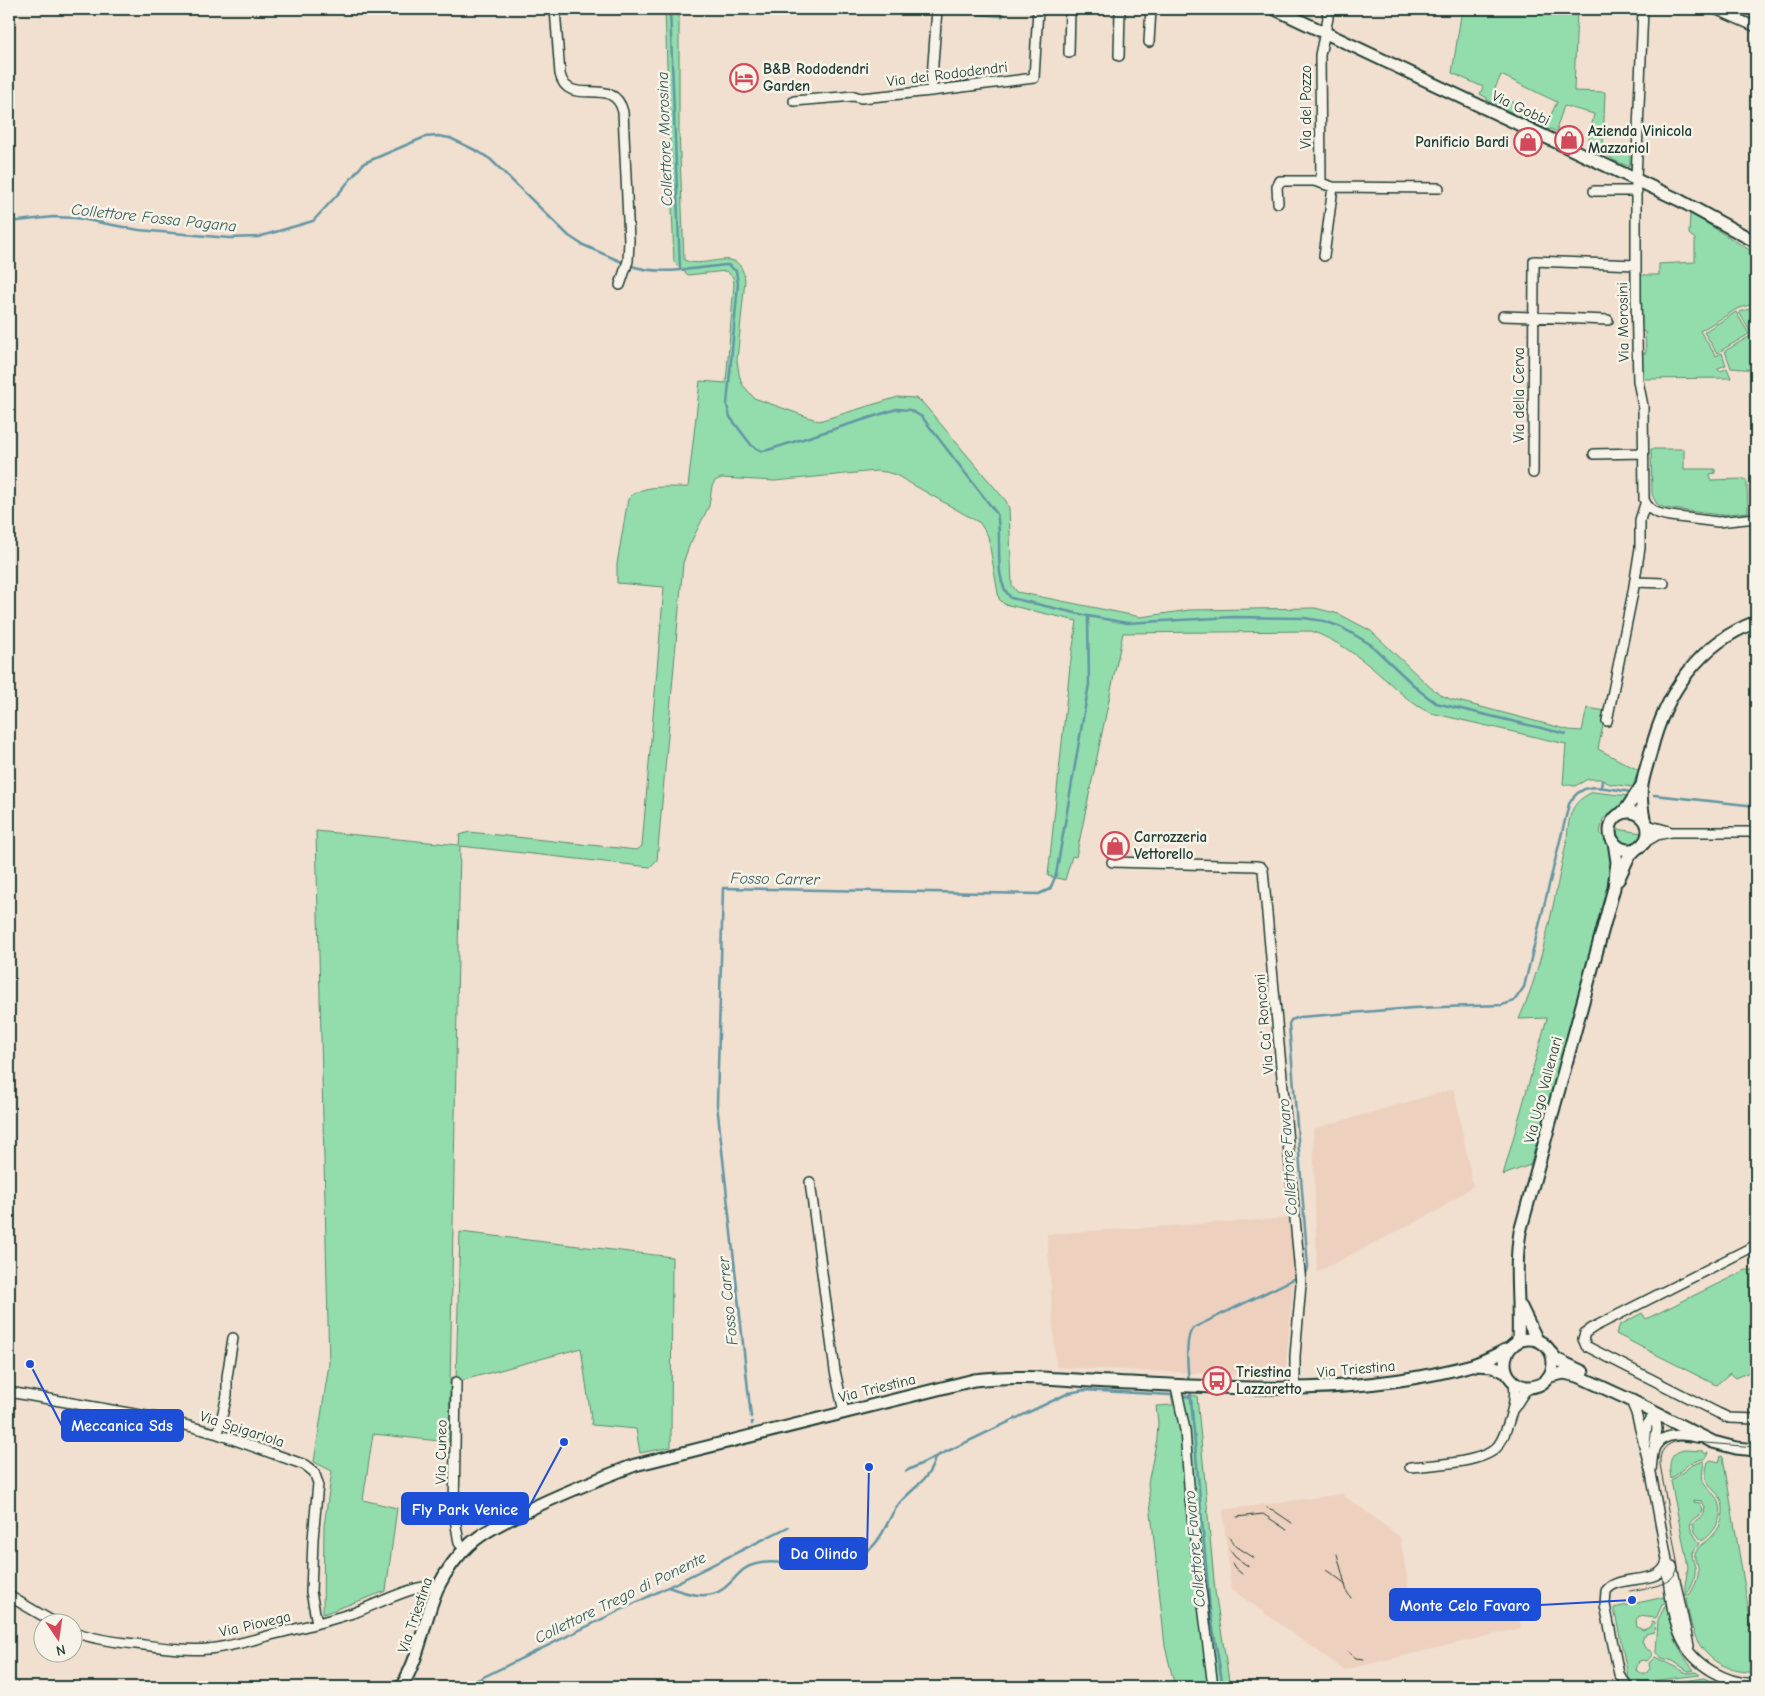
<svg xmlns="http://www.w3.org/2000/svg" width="1765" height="1696" viewBox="0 0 1765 1696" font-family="'Comic Neue',sans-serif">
<rect width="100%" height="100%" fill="#f1dfcf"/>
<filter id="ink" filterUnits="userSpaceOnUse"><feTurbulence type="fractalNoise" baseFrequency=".02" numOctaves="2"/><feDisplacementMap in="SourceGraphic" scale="10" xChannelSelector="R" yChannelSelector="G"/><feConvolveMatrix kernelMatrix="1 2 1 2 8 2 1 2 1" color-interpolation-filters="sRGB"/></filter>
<g filter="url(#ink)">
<path fill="#edd1be" d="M1454 1089 1473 1186 1437 1211 1317 1272 1313 1129Z
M1289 1218 1294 1271 1285 1377 1056 1367 1047 1234Z
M1342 1494 1400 1537 1411 1600 1413 1606 1419 1613 1423 1614 1516 1602 1521 1628 1344 1670 1231 1589 1223 1510Z"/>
<path fill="#93dcac" stroke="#598c70" d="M665 9H679V129L684 260C707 271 740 242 745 280L737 360 739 374 742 384 754 398 819 421 898 397 915 398 922 402 1006 501 1009 508 1012 585 1017 592 1141 617 1189 610 1315 608 1339 614 1371 631 1430 687 1441 695 1450 699 1569 730 1582 731 1587 708 1606 711 1598 749 1638 770 1633 787 1610 784 1600 779H1588L1575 786 1563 784 1566 744 1431 713C1411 705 1396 688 1379 674 1359 656 1336 640 1311 631L1123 633 1076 857 1072 856 1065 880 1048 876 1070 666 1077 621 1004 604 999 599 988 536 980 523 896 475 886 472 876 471 775 481 721 478 715 481 712 486 709 506 689 546 683 563 657 860 650 867 460 846 449 1442 373 1434 363 1500 397 1508 386 1591 323 1614 324 1526 332 1471 314 1462 329 1364 316 831 459 845 460 835 469 832 637 850 642 846 664 587 617 583V564L628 499C642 483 669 488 688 487L700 381 726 383 734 284 733 277 726 271 688 275 674 262Z
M942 9H1004L1003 17 942 11Z
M1462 9H1577L1574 91 1605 92 1603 146 1595 145 1594 150 1587 148 1594 114 1564 106 1557 127 1558 132 1550 129 1549 130 1521 116 1525 108 1549 119 1557 102 1501 75 1493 93 1517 104 1513 113 1487 100V98L1480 94 1483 87 1452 73Z
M1603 152 1630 153V167L1613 160V159L1603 154Z
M1690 213 1756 254V303L1737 309 1700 331 1716 356 1722 353 1726 365 1718 368V370L1721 371 1727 368 1731 378 1642 379V353H1646L1645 332 1641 331 1640 275H1659V264L1695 262V239L1689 234Z
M1756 307V370L1731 368 1725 351 1752 335 1739 312Z
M1736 312 1749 334 1717 353 1704 332Z
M1651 449H1684V469H1715V473L1710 474V480L1745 479 1747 482 1748 512 1720 515 1665 508 1657 504 1652 495Z
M1593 792 1629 796 1621 807 1603 819 1600 833 1609 844 1614 862 1554 1085 1530 1165 1503 1175 1547 1018 1519 1019C1544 963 1554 899 1567 839 1569 816 1570 802 1593 792Z
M1617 829 1642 833C1636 849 1616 845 1617 829Z
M460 1232 672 1257 671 1447 640 1453 636 1429 592 1425 581 1348 456 1382Z
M1746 1270 1756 1271V1369L1736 1378 1730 1373 1716 1385 1616 1334 1620 1325 1642 1313 1646 1319Z
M1171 1394 1197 1396 1215 1591 1230 1687H1175L1165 1646 1148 1483 1157 1439 1158 1423 1156 1406 1173 1405Z
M1685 1450 1703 1451 1705 1454 1708 1452 1706 1458 1690 1463 1671 1479C1669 1466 1668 1452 1685 1450Z
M1721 1456 1723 1457 1756 1654V1672C1729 1674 1703 1659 1694 1633 1690 1622 1688 1610 1686 1598 1693 1592 1700 1577 1698 1567 1696 1561 1693 1558 1696 1552 1698 1547 1703 1544 1707 1541 1718 1532 1724 1521 1723 1507 1721 1486 1699 1492 1708 1462L1711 1460 1719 1462Z
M1704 1461C1704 1467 1701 1474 1703 1481 1706 1489 1714 1493 1718 1500 1726 1514 1714 1534 1702 1541L1695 1532 1693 1523 1704 1514 1705 1507 1702 1501 1693 1500V1502L1700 1503 1703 1509C1701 1515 1699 1515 1695 1518 1684 1524 1696 1537 1700 1544 1687 1555 1694 1557 1695 1569 1696 1578 1691 1590 1685 1596V1586L1688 1567 1671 1481 1692 1465Z
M1665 1597 1666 1601 1662 1605 1656 1618 1639 1616 1636 1620 1637 1627 1643 1630 1650 1627 1652 1621 1655 1622 1654 1632 1645 1634 1642 1641 1645 1648 1652 1652V1655L1647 1661 1644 1660 1639 1661 1636 1670 1641 1673H1646L1650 1669 1649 1663 1655 1657 1687 1673 1696 1672 1700 1675 1634 1683 1631 1682 1628 1676 1614 1608Z
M1666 1604C1672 1634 1675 1647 1694 1670L1688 1671 1673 1661 1662 1658 1656 1653 1658 1620Z
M1704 1678 1722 1687H1670L1669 1683Z"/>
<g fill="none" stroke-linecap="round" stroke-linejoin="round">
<path stroke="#6296a4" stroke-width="2.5" d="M670 9 680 269
M9 222 53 217 76 218 139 230 229 238 258 237 313 221 339 193 364 163 425 137 438 136 450 138 479 152 490 159 569 236 581 244 624 263
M629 265C660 277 696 267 728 265L736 271 738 284 727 405 730 417 752 446 762 451 768 450 897 409 910 410 922 417 997 514C1003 538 992 580 1011 598L1088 616 1127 623 1234 617 1304 618 1324 621 1341 627 1370 644 1421 692 1436 703 1566 734
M1601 787 1602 781
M1654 795 1756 806
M1189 1383C1188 1370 1184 1338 1193 1328L1296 1278 1307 1271 1308 1267 1289 1024 1291 1020 1300 1017 1413 1008 1502 1005 1514 1001 1524 987 1569 804C1583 778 1607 789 1630 792
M1190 1388 1210 1610 1223 1687
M1185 1396 1190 1397
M751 1417 717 1104 723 888 1039 894 1050 889 1056 875 1089 684 1088 617
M752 1422V1424
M906 1471 1069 1393 1084 1390 1171 1395
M668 1587C685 1593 707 1601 723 1589 735 1581 740 1567 756 1564 772 1560 788 1564 805 1567 830 1570 854 1564 872 1547 884 1536 888 1518 898 1505 913 1487 929 1481 935 1458
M463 1687 668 1587 788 1527"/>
<defs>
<path id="minor" d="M555 9 560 74C568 110 614 73 623 112L629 241 628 261 620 285
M1643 9 1636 179V296L1638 381 1643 406 1644 499C1648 511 1658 514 1670 516L1718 522 1756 518
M1715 9 1756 27
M1149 42 1151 9
M1069 53 1070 9
M1119 56 1120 9
M931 91 937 9
M794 101 854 96 861 98 931 91 1034 78 1038 9
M1321 182 1320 55 1328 18 1327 9
M1594 191H1637
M1278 203 1277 187 1280 181H1314L1333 187 1439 188
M1324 256 1333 187
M1503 316 1608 320
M1594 454 1643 453
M1533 473 1534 261 1636 265
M1635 582 1664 583
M1607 721 1633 592 1640 548V520L1645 504
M1647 825 1669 831
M1645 842 1657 835 1671 832H1756
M1112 862 1256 866 1261 867 1263 870 1301 1284 1295 1356V1388
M810 1182 835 1371 844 1412
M1756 1245 1594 1327 1585 1333 1583 1339 1586 1346 1718 1413 1729 1418 1756 1419
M456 1382 454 1513 459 1543 465 1549
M1176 1386 1185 1430 1190 1499 1213 1687
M9 1392 163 1419 218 1434 305 1465 314 1472 318 1483 313 1539 311 1592 317 1623
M1514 1408 1525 1391 1532 1387
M218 1434 227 1395V1377L233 1338
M1645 1444 1647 1425 1655 1413
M1654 1448 1657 1429 1655 1413
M1410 1467C1432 1465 1481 1463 1496 1448 1503 1441 1505 1432 1508 1424 1513 1409 1516 1397 1514 1382
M1651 1470C1652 1463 1652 1453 1655 1447 1663 1432 1686 1434 1699 1438
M1672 1566 1689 1646
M1665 1568 1667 1571C1670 1592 1672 1618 1681 1638 1693 1665 1728 1685 1756 1683
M9 1596 57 1624
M72 1631C92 1639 114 1642 136 1644 160 1647 184 1651 208 1649 229 1647 250 1641 271 1635 300 1628 328 1621 356 1612 375 1605 421 1581 439 1587
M1628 1687 1619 1674 1605 1605 1606 1591C1619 1572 1663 1588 1667 1560L1651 1473 1636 1413 1631 1401"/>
<path id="tertiary" d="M1275 9 1679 200 1756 242
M1610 831a19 19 0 1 1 38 0a19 19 0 1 1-38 0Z
M1621 814 1627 808 1642 785
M1644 819C1642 808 1640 796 1642 785 1644 773 1648 762 1651 751 1665 694 1699 643 1756 622
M1618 880 1629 856 1636 849
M1521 1307 1537 1340
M1505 1363a24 24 0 1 1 48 0a24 24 0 1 1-48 0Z
M1518 1341C1520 1305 1514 1269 1520 1232L1614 888 1617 862 1614 842
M1552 1354 1556 1359 1583 1372
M1474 1365 1493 1366 1507 1373
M1550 1376 1564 1373 1578 1376 1628 1399 1713 1442 1736 1448 1756 1450
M401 1687C421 1656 423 1620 438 1587 446 1571 457 1556 470 1544 486 1530 506 1521 526 1511 561 1494 598 1479 635 1465L974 1380C1019 1374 1065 1380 1110 1382 1231 1388 1354 1398 1472 1365 1485 1361 1497 1354 1510 1348"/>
</defs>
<use href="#minor" stroke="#1f3d34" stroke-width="12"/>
<use href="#tertiary" stroke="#1f3d34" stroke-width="15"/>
<use href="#minor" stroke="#f7f3e8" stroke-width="9"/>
<use href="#tertiary" stroke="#f7f3e8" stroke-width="11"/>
<path stroke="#1f3d34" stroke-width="1" d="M1267 1508 1273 1510 1292 1523
M1237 1517 1263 1514 1287 1530
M1229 1537 1233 1544 1254 1558
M1230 1550 1235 1557 1248 1566
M1337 1554 1347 1592 1351 1598
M1232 1563 1235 1568 1242 1574
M1326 1570 1342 1581 1345 1585
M1630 1591C1648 1587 1673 1587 1678 1567L1660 1464C1659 1451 1666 1443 1679 1441L1756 1447
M1348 1652 1356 1658 1364 1659"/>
</g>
</g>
<defs>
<symbol id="hotel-ring" viewBox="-11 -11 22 22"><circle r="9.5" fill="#f7f3e8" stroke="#d1495b" stroke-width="1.5"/><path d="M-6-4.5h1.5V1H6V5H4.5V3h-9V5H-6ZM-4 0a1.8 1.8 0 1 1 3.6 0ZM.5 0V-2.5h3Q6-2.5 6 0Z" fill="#d1495b"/></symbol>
<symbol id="shop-ring" viewBox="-11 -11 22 22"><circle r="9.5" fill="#f7f3e8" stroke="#d1495b" stroke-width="1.5"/><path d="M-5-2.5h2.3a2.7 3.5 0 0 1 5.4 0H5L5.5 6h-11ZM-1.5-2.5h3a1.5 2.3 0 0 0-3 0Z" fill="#d1495b"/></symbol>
<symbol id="bus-ring" viewBox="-11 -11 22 22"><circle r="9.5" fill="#f7f3e8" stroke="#d1495b" stroke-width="1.5"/><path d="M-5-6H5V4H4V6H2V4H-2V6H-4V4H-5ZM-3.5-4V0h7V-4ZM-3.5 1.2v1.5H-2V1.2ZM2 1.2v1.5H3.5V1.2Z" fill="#d1495b"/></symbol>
</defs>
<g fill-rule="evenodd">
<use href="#hotel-ring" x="728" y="62" width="32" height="32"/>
<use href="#shop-ring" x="1553" y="124" width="32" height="32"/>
<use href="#shop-ring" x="1512" y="126" width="32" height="32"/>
<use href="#shop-ring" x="1099" y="830" width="32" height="32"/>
<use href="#bus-ring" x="1201" y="1365" width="32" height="32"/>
</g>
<g text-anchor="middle" stroke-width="5" stroke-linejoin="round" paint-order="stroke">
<g font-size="15" font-weight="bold" fill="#1f3d34" stroke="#f7f3e8" text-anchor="start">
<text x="763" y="74">B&amp;B Rododendri<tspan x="763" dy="17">Garden</tspan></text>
<text x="1588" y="136">Azienda Vinicola<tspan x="1588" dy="17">Mazzariol</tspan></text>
<text x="1509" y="147" text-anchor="end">Panificio Bardi</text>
<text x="1134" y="842">Carrozzeria<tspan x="1134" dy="17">Vettorello</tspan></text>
<text x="1236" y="1377">Triestina<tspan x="1236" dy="17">Lazzaretto</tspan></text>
</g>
<g font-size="15" fill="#1f3d34" stroke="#f7f3e8">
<text transform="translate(947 74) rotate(-7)" y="5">Via dei Rododendri</text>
<text transform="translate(1306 107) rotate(-90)" y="5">Via del Pozzo</text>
<text transform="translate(1521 108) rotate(25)" y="5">Via Gobbi</text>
<text transform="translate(1623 322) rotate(-91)" y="5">Via Morosini</text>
<text transform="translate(1519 395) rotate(-90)" y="5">Via della Cerva</text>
<text transform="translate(1264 1024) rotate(-95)" y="5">Via Ca' Ronconi</text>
<text transform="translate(1543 1090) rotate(-75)" y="5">Via Ugo Vallenari</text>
<text transform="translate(1356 1369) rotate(-5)" y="5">Via Triestina</text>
<text transform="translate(877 1388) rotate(-14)" y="5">Via Triestina</text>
<text transform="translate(242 1429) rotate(18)" y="5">Via Spigariola</text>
<text transform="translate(441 1452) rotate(-89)" y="5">Via Cuneo</text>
<text transform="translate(415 1615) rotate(-71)" y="5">Via Triestina</text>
<text transform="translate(255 1624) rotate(-13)" y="5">Via Piovega</text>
</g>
<g font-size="16" font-style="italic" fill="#355b59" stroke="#f7f3e8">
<text transform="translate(664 139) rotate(-92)" y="6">Collettore Morosina</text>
<text transform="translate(154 217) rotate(6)" y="6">Collettore Fossa Pagana</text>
<text transform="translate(775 878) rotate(1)" y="6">Fosso Carrer</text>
<text transform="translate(1287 1157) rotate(-94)" y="6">Collettore Favaro</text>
<text transform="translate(727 1301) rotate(-96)" y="6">Fosso Carrer</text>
<text transform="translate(1194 1549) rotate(-95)" y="6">Collettore Favaro</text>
<text transform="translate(620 1597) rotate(-26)" y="6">Collettore Trego di Ponente</text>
</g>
</g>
<path fill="none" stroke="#1d4ed8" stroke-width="2" d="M30 1364L62 1426M564 1442L528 1509M869 1467L867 1553M1632 1600L1540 1605"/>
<g fill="#1d4ed8" stroke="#f7f3e8" stroke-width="2">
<circle cx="30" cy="1364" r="5"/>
<circle cx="564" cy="1442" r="5"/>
<circle cx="869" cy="1467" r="5"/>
<circle cx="1632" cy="1600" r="5"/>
</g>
<g fill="#1d4ed8" stroke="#1d4ed8" stroke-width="2">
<rect x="62" y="1410" width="121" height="31" rx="5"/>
<rect x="402" y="1493" width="126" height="31" rx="5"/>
<rect x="780" y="1538" width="87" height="31" rx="5"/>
<rect x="1390" y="1589" width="150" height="31" rx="5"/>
</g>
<g font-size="16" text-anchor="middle" font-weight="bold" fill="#fff">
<text x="122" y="1431">Meccanica Sds</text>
<text x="465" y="1515">Fly Park Venice</text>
<text x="824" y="1559">Da Olindo</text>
<text x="1465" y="1611">Monte Celo Favaro</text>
</g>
<rect width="1765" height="1696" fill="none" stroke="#f7f3e8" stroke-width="30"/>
<rect x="15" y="15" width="1735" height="1666" fill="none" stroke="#1f3d34" stroke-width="2" filter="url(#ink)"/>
<g transform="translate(58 1638) rotate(167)"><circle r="24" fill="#f7f3e8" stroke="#a1aaa0"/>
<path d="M0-4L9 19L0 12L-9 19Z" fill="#d1495b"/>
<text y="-8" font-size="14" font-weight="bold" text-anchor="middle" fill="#1f3d34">N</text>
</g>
</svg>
